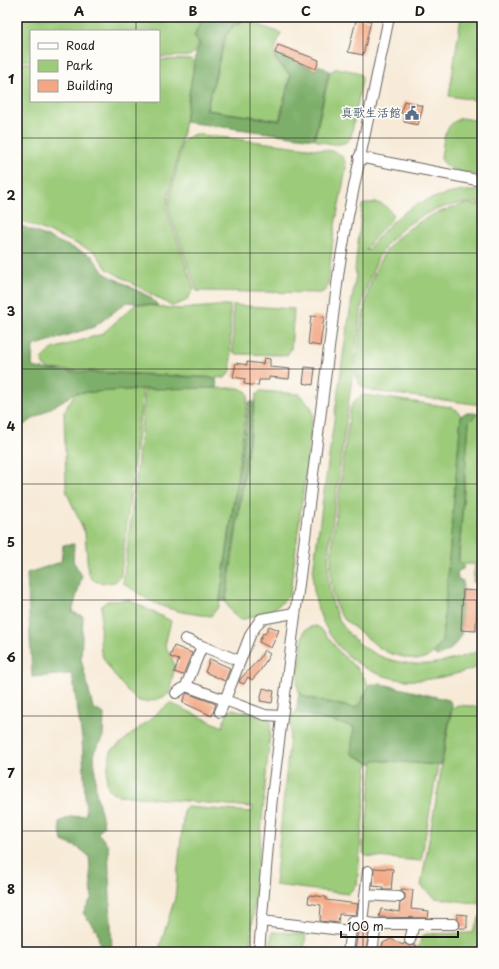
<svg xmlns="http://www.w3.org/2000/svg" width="499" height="969" viewBox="0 0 499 969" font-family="'Playpen Sans','Klee One',sans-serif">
<rect width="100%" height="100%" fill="#fdfcf7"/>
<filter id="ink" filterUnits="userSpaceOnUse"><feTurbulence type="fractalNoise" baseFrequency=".025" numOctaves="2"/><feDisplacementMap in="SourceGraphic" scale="8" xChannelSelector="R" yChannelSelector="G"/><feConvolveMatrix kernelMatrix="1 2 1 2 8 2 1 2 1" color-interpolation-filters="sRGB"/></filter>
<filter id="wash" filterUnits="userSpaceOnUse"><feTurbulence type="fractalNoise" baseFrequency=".012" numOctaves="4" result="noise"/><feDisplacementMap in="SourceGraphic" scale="16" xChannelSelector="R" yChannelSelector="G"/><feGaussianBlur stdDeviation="0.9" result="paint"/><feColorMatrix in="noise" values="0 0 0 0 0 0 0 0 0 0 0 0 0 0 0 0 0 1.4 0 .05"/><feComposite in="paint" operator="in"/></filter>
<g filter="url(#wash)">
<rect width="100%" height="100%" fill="#f7ebd8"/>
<path fill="#9ccb7a" stroke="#5c744b" d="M17 17H204L197 28 194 36 199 44 195 52 189 56 159 57V31H31V60H17Z
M461 17H482V101L449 96Z
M245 20 281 33C271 59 270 56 290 75L279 120 207 110 226 35 235 25Z
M191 59 194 62 183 132 166 208 194 289 186 301 172 306 107 269 95 252 61 237 17 219V63H31V101H159V60Z
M337 68 357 72 361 75 362 80 351 137C343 149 330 143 317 141L315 138 330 72Z
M461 118 482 121V176C469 173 446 172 441 158 444 141 442 126 461 118Z
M195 134 332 151C342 153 346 160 346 169L334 231 328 284 326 290 321 293 197 291 168 208 182 143 186 138Z
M464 191H482V203C443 199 396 223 378 258 371 273 366 289 362 305L329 547C328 567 327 589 334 608 348 647 387 666 426 664 445 663 464 656 482 650V666C458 674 429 682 404 680 348 674 311 626 313 571L345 342 356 274 355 270 362 205C375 200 385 203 393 214L390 221 378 233 366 249 367 251C396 213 417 198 464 191Z
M467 204 482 205V405L372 391C361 387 356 383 355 372 361 335 364 278 388 248 396 238 405 231 416 224 431 214 449 208 467 204Z
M136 304 179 309 230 305 231 371 225 378 48 369C36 362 45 354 53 349L102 334Z
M233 305 294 309 291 349 287 355 237 354 233 352Z
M239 388 247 392 248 396 219 606 211 616C189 614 165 610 147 599 139 594 131 588 123 583L137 469 145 389Z
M143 389 121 573 120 577 115 582C102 583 92 585 88 571L85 533 67 493 66 485 64 412 75 393Z
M260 391 299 394 311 407 313 415 290 594C279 610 257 616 240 620L234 615 226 603 256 395Z
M364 395 451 407 457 410 461 416 442 641C428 664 419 661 396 655 382 652 376 645 365 636 357 629 344 622 339 612 323 582 335 524 339 492 343 465 346 438 350 411 352 402 356 398 364 395Z
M479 412H482V573H477L476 582H473L475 564H462L459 561 469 422Z
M129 600 171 621 165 645 175 665 169 694C162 698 147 704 139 701 130 697 103 662 101 652 99 639 101 619 102 605L107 601Z
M317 626 323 631 341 654 361 672 369 686 360 703 354 708 307 697 299 692 297 684 303 635 305 630 311 627Z
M170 703 223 727V723L228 712 232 709 267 717 271 722 250 952H158L175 898 184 809 186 807 252 812 253 806 251 807 118 795C116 794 114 794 112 793 102 785 109 761 111 751Z
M458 705 482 707V904L435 898 421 886 452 708Z
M296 712 354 727 351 753 368 763 357 885 348 894 275 885 292 715Z
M373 760 438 765 421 861 366 856 363 853Z
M480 916H482V952H417L422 936 427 934 472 933Z
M272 932 306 934 304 952H270Z"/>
<path fill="#7daf6a" stroke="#4c6643" d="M205 17H254L256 18V22L245 19 234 24 226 35 206 110 280 121 291 75 276 60 275 54 316 70 319 65 329 71 314 139 185 122 196 53 200 45 195 36 198 28Z
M17 224 92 256 104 273 150 297 159 306 127 302 94 327 33 346 32 367 48 370 75 372 216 378 217 388 144 389 75 393 17 429Z
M249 402H254L225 601H220Z
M465 413H478L469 422 458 561 464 564 463 569 458 571 457 575 458 579 463 581 461 637 449 651 437 656 433 653 442 641 461 416Z
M74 544 73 561 82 576 72 612 83 616 81 659 93 708 104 714 103 737 94 752 96 793 104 825 98 833 108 845 112 952H101L97 931 83 913 92 897 89 856 79 848 62 841 59 822 70 817 86 815 82 738 72 674 32 677 27 573 61 562 63 545Z
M370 684H382L449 700 452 705 441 765 373 760 372 764 351 753 354 727 296 712 299 693 307 698 354 708 361 704Z"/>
<g id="blocks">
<path fill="#f3a783" d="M357 17 371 21 363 55 348 52Z
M278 45 319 60 316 69 275 53Z
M404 101 423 106 418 125 404 122 406 114 401 113Z
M311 316 324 317 320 346 308 344Z
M264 358 270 359V367L290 369 289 379 269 377V380H259L258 386 244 384 245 379 233 377 236 363 247 365V362L263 364Z
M305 367 315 368 313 385 303 383Z
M463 590 477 591 476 631 461 630Z
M269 626 279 630 271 648 259 642 263 633 265 634Z
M174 646 192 653 183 675 174 672 179 660 170 657Z
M264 650 270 654 260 671 252 680 248 677 244 684 239 682 241 678 260 658Z
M210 659 230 668 225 681 205 672Z
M263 688 274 691 272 703 260 701Z
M187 693 216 704 212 716 182 702Z
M374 868 393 869 391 890H383V887L373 886Z
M401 889 413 890 411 909 429 911 428 918 379 917 381 909 399 912 400 903 404 901 405 898V894L401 891Z
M309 895 326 897V900L358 904 356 915 339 914 338 923 320 921 321 905 308 903Z
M457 914 467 915V928H459L460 924 457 918Z
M358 928 369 930 366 952H355Z
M391 939 403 945 404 943 409 946 414 945 417 946 415 952H380L383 943Z"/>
</g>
</g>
<g filter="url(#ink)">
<use href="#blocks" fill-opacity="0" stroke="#69645e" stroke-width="1"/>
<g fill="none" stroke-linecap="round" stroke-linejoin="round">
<defs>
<path id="minor" d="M359 157 482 181
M185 639 202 646
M176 693 186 686
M220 712 225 700 186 686 202 646 240 661
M281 716 265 715 225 700 251 633 261 619 294 613
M365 895 399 897
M261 921 351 931
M362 922 368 871
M376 924H454
M410 940 414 924
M259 952 272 797 339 269 348 216 389 17
M348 952 352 921 376 924 372 952"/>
</defs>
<use href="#minor" stroke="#69645e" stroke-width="12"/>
<use href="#minor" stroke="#fff" stroke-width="10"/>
</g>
</g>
<path fill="none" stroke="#1c1c1c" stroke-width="1" stroke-opacity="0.55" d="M136 17V31M250 17V952M363 17V952M136 101V952M17 138H482M17 253H482M17 369H482M17 484H482M17 600H482M17 716H482M17 831H482"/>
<defs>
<symbol id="civic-bare" viewBox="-9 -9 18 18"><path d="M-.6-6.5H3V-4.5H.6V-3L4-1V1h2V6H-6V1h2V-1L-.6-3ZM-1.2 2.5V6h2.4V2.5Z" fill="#5c6f8a" stroke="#fdfcf7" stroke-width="2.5" paint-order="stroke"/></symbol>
</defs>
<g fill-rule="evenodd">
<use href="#civic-bare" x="402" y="103" width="20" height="20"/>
</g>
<g text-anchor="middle" stroke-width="3.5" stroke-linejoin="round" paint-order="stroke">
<g font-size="12" font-weight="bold" fill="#4e5e75" stroke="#fdfcf7" text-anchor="end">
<text x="401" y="117">真歌生活館</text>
</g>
</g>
<rect width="499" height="969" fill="none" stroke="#fdfcf7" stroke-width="44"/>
<rect x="30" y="30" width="130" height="72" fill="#fdfcf7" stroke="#a3a29f"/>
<rect x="38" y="43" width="20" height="6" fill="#ffffff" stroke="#a3a29f"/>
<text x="66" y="50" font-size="12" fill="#1c1c1c">Road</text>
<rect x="38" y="60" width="20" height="12" fill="#9ccb7a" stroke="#a3a29f"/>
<text x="66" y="70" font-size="12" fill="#1c1c1c">Park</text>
<rect x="38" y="80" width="20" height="12" fill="#f3a783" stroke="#a3a29f"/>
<text x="66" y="90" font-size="12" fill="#1c1c1c">Building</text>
<path d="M341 931v6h117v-6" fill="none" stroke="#1c1c1c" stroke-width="2"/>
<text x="347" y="931" font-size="12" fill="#1c1c1c" stroke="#fdfcf7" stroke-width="3" paint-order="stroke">100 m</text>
<rect x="22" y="22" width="455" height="925" fill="none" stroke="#1c1c1c" stroke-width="1.5"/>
<g font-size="13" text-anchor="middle" font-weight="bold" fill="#1c1c1c">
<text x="79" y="16">A</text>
<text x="193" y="16">B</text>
<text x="306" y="16">C</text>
<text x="420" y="16">D</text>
<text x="11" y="84">1</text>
<text x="11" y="200">2</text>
<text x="11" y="316">3</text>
<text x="11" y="431">4</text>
<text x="11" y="547">5</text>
<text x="11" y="662">6</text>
<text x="11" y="778">7</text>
<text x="11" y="894">8</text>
</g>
</svg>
